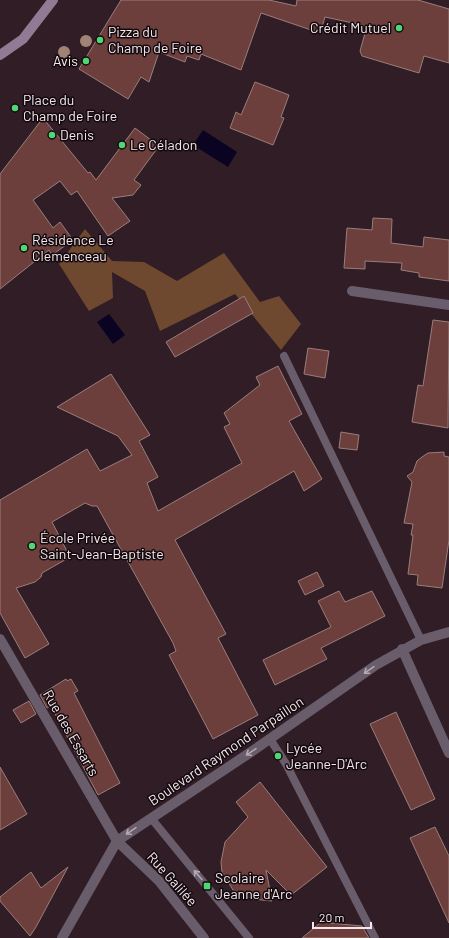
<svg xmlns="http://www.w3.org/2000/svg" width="449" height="938" viewBox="0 0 449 938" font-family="Barlow,sans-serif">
<rect width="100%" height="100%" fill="#311d26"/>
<path fill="#6f492f" d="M85 229 112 261 144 262 177 281 224 253 260 302 279 296 301 324 281 350 235 294 160 331 145 291 112 272 113 298 89 311 59 264Z"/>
<path fill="#0b0322" d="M203 130 237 152 228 167 193 145Z
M109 314 125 335 113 344 97 322Z"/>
<path fill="#6d3f3c" stroke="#997e7b" d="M121 0H269L296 6 297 0H418L449 9V63L424 56 419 73 362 56 360 51 367 26 325 17 320 33 261 13 241 70 201 54 199 60 187 56 185 62 159 52 149 82 141 77 128 99 79 69Z
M255 82 289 95 281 117 284 118 273 145 230 128 236 112 241 115Z
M43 118 88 173 90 172 96 180 135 128 159 146 134 180 141 185 133 195 112 198 130 221 108 236 77 191 71 195 60 181 33 200 53 228 60 222 73 240 52 255 49 250 0 289V174Z
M373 218 392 219 391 243 423 247 424 237 449 240V281L419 277V273L401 270 402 263 365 261V269L344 268 347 228 372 230Z
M244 296 253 313 175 357 166 342Z
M433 320 449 322 448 428 412 422 418 385 423 386Z
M308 348 329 351 325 378 304 374Z
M278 366 302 414 289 421 322 479 304 491 294 471 175 540 226 634 218 638 258 715 213 739 169 655 176 651 173 643 97 506H92L85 503 52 522 70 557 42 573 41 577 35 582 16 588 49 644 25 658 0 613V500L87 449 100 471 132 455 118 436 57 407 111 374 150 435 139 441 158 477 147 483 158 511 242 463 224 427 230 424 224 413 260 385 256 377Z
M341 432 359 435 357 450 339 448Z
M444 452V456L449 457V540L442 588 417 585 418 575 408 574 413 535H411L413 524 404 523 412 482 407 476 413 472 417 461 422 457 428 453Z
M317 572 324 586 305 595 298 581Z
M339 591 345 602 372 591 385 616 321 648 327 659 275 685 263 660 331 627 318 601Z
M66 679 67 681 71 679 78 691 74 693 120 783 98 795 51 706 47 708 40 695Z
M29 701 36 714 21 723 13 710Z
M396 712 435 799 411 810 370 724Z
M0 767 27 814 0 830Z
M260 782 327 867 291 895 266 870 272 901 252 899 233 890 222 872 221 862 225 842 248 817 236 802Z
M435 827 449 856V923L410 838Z
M68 867 36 927 30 936 0 901V897L31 872 41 888Z
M326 918 330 923 362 926 369 938H302Z"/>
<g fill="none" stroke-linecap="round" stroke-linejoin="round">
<path stroke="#695c6b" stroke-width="8" d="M284 356 421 640
M270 739 286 764 375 938
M151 818 249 938"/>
<path stroke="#695c6b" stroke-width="10" d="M352 291 449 305
M0 639 117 841 159 881 204 938
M402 649 449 753
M62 938 117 841 251 752 376 665 421 640 449 632"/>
<path stroke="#907b94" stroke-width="10" d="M0 55 23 39 53 0"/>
</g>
<g fill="#a18277">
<circle cx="86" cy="41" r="6"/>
<circle cx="64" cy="52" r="6"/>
</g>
<defs><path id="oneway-shaft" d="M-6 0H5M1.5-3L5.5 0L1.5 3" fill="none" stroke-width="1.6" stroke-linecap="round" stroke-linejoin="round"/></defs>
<g stroke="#b6a8b2">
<use href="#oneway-shaft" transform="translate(369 670) rotate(145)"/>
<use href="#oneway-shaft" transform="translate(251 752) rotate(146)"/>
<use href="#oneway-shaft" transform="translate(131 831) rotate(146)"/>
<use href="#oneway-shaft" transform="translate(198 875) rotate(-131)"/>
</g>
<g fill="#51d674" stroke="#130a0e" stroke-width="1.5">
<circle cx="399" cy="28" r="4"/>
<circle cx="100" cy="40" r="4"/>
<circle cx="86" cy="61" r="4"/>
<circle cx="15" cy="108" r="4"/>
<circle cx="52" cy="135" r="4"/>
<circle cx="122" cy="145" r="4"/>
<circle cx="24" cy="248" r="4"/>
<circle cx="32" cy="546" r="4"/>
<circle cx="278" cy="756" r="4"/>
<rect x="203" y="882" width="8" height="8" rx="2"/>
</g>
<g text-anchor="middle" stroke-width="3" stroke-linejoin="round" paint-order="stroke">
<g font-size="14" fill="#f5e7ed" stroke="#130a0e" text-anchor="start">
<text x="391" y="33" text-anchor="end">Crédit Mutuel</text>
<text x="108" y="37">Pizza du<tspan x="108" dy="16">Champ de Foire</tspan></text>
<text x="78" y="66" text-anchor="end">Avis</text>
<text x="23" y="105">Place du<tspan x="23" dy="16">Champ de Foire</tspan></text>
<text x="60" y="140">Denis</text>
<text x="130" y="150">Le Céladon</text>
<text x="32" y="245">Résidence Le<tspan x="32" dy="16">Clemenceau</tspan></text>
<text x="40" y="543">École Privée<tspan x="40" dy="16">Saint-Jean-Baptiste</tspan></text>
<text x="286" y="753">Lycée<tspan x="286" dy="16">Jeanne-D'Arc</tspan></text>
<text x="215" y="883">Scolaire<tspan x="215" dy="16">Jeanne d'Arc</tspan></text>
</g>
<g font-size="14" fill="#f5e7ed" stroke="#130a0e">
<text transform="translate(71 733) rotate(60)" y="5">Rue des Essarts</text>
<text transform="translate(226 751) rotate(-34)" y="5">Boulevard Raymond Parpaillon</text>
<text transform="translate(172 879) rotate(48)" y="5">Rue Galilée</text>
</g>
</g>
<path d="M313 922v6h58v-6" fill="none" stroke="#f5e7ed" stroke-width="2"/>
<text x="319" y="922" font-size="12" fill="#f5e7ed" stroke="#130a0e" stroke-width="3" paint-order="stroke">20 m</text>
</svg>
